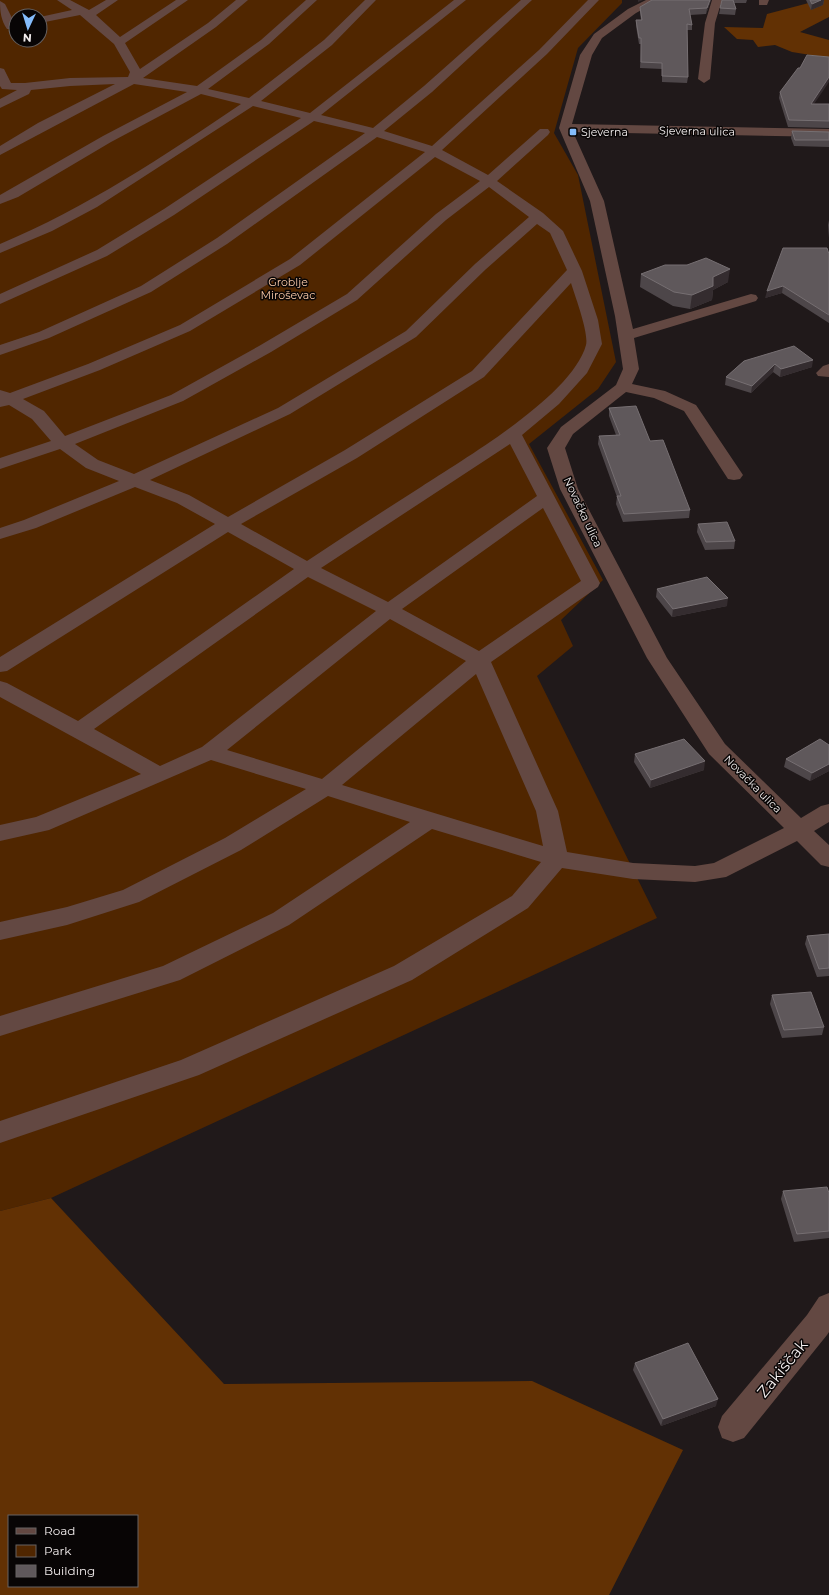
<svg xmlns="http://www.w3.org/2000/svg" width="829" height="1595" viewBox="0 0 829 1595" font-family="Montserrat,sans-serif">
<rect width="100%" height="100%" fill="#20191a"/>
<path fill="#502600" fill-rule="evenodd" d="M0 0H622V3L578 48 554 133 578 175 616 362 598 389 529 444 603 580 561 620 573 646 537 676 657 918 51 1198 0 1211ZM16 16H40V40H16Z"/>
<path fill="#623104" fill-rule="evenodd" d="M820 0H829V17L800 32 829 40V58L792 52 775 45 758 47 753 40 737 39 724 27 763 28 767 14Z
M51 1198 224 1384 532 1381 683 1450 609 1595H0V1211ZM9 1516H137V1586H9Z"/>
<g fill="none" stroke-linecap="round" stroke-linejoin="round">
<path fill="#634842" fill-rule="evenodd" d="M57 0H70L89 10 106 0H118L96 15 120 37 176 0H188L125 43 140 69 208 23 236 0H248L216 27 143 78 197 86 261 40 306 0H317L269 44 208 89 249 98 324 40 365 0H376L332 45 261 101 310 113 454 0H466L321 115 373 128 424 86 521 0H532L432 92 384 131 432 146 539 50 588 0H599L547 54 442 150 488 175 540 129H548L550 132 548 135 497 181 543 213 563 231 582 271 598 320 602 344 587 373 559 404 522 435 600 583 598 587 491 662 558 811 567 852 633 863 695 866 714 863 784 828 709 754 647 658 560 489 547 448 561 427 616 385 623 369 615 316 590 201 559 128 580 55 594 34 628 9 646 0H660L636 13 602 38 592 55 572 124 829 129V137L573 132 604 201 633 329 751 294 756 295 758 298 756 301 634 338 639 369 632 384 665 391 696 405 743 475 740 479 734 480 728 479 684 411 654 398 626 392 573 434 565 448 578 489 667 658 725 744 801 818 821 806 829 804V822L814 831 829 845V867L821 865 797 841 726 877 695 882 633 879 562 868 528 908 412 980 199 1075 0 1143V1121L181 1060 394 966 512 896 541 862 432 829 289 925 180 980 0 1036V1016L163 966 273 913 410 822 328 796 241 850 139 902 67 925 0 940V922L67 907 123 890 225 838 306 789 211 760 49 830 0 841V825L36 817 141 774 0 697V681L7 683 78 721 294 569 228 532 7 671 0 672V657L215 524 177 503 135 487 36 528 0 539V528L24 520 119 481 86 468 60 449 0 469V458L51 441 32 419 9 405 0 407V390L10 393 88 364 180 325 290 259 425 152 377 137 227 244 151 292 49 338 0 355V345L39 332 141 286 217 238 365 133 314 121 174 215 107 256 0 304V294L97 250 164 209 301 118 253 106 97 207 52 231 0 253V244C86 208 164 156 241 104L201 94 111 142 18 197 0 204V195L103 136 187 92 134 84 0 155V146L38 123 115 84 70 86 31 90 29 94 0 108V99L17 90 2 89 0 86V68L4 69 11 83H25L70 78 128 77 130 72 114 44 80 15 40 23V17L72 10ZM435 157 480 181 436 214 347 294 259 346 171 395 65 436 44 411 23 399 100 370 190 331 300 265ZM489 187 529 217 475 264 406 331 278 408 134 474 98 460 75 444 183 401 271 352 357 300 446 220ZM537 224 550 233 567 270 472 371 345 450 228 517 189 495 150 480 290 414 416 337 485 270ZM571 283C575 296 589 333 586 345 572 396 465 458 421 487 383 511 345 536 307 561L241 524 357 458 484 377ZM510 444 537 496 388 602 321 568ZM543 508 581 581 479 651 402 609ZM308 577 376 611 202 747 160 766 94 729ZM390 619 466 661 322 779 227 750ZM476 674 536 811 543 846 342 785Z
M712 0H722L715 23 710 79 704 83 698 79 705 23Z
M759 0H769L767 5H759Z
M0 1 5 4 16 26 15 29H7C1 20 0 12 0 1Z
M829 364V377L818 376 816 373 823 366Z
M829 1293V1332L827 1335 744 1438 733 1442 722 1438 718 1427 722 1416 807 1315 819 1297Z"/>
</g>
<path fill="#4d4649" d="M652 0H711L706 14 690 15 692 25V30H687L688 77 687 83 662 82V69L640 68 641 44H639L636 26V20H641L640 13V7Z
M722 0H747L746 3H734L736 9 735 15 719 14Z
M806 0H824L823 5 811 10Z
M780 92 814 104H829V128L788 127 779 98Z
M792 131 829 132V147L794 146 791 138Z
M829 220V238L828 225Z
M829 254V323L782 293 765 298Z
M641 274 728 282 713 290 712 300 690 309 673 306 640 287Z
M744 361 812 367 780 377 773 372 751 393 725 385 726 377Z
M609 408 650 441 690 510 689 518 623 522 616 504 617 497 598 444 599 436 616 435 609 416Z
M698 524 735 541 734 549 705 550 697 532Z
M657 589 727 606 672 617 656 597Z
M829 745V771L810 781 784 767 786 759Z
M635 754 704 770 650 788 634 762Z
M829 934V976L817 977 805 944 807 936Z
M772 995 824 1027 822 1035 782 1038 770 1004Z
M783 1191 829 1193V1238L794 1242 781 1199Z
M635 1363 716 1406 661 1426 633 1370Z"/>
<path fill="#342c2f" d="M638 0H643L638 2Z
M710 0H711L706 14 707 8Z
M821 0H824L823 5 811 10 812 4Z
M829 77V82L810 110 811 104Z
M730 269 728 282 713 290 712 300 690 309 692 295 713 277Z
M783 286 782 293 765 298 767 291Z
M813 360 812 367 780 377 781 369Z
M775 364 773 372 751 393 752 386Z
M728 598 727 606 672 617 673 609Z
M705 761 704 770 650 788 651 780Z
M829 764V771L810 781 812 773Z
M718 1399 716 1406 661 1426 663 1419Z"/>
<path fill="#5f585b" stroke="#766f72" d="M652 0H710L707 8 689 9 692 25 687 24 688 77 662 76V63L641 62V38H639L636 20H642L640 7Z
M722 0H733L736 9 720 8Z
M810 0H821L812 4Z
M807 55 829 57V77L811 104H829V121L789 120 780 92 798 68H800Z
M792 131 829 132V140H795Z
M783 248H827L829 254V315L783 286 767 291Z
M706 258 730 269 713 277V286L692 295 674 292 641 274 665 265H687Z
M794 346 813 360 781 369 775 364 752 386 726 377 744 361Z
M636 406 650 441 663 440 690 510 624 514 617 496H621L599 436 620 435 609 408Z
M727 522 735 541 706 542 698 524Z
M707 577 728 598 673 609 657 589Z
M684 739 705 761 651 780 635 754Z
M820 739 829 745V764L812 773 786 759Z
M829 934V968L819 969 807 936Z
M811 992 824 1027 784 1030 772 995Z
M827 1187 829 1193V1231L797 1234 783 1191Z
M688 1343 718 1399 663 1419 635 1363Z"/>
<rect fill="#84bcfb" stroke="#080505" stroke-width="1.5" x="569" y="128" width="8" height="8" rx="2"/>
<g text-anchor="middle" stroke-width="3" stroke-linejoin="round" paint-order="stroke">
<g font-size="11" fill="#f3eeee" stroke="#080505">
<text transform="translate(697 131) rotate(1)" y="4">Sjeverna ulica</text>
<text transform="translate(583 512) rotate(65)" y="4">Novačka ulica</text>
<text transform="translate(753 784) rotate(45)" y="4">Novačka ulica</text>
</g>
<g font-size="11" fill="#f3eeee" stroke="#080505" text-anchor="start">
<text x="581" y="136">Sjeverna</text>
</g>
<g font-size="11" fill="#fccbaa" stroke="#080505">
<text x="288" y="286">Groblje<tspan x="288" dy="13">Miroševac</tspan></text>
</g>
<g font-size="16" fill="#f3eeee" stroke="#080505">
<text transform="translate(782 1368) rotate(-51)" y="6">Zakiščak</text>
</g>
</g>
<rect x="8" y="1515" width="130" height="72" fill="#080505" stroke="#666262"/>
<rect x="16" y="1528" width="20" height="6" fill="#634842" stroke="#666262"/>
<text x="44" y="1535" font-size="12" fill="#f3eeee">Road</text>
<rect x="16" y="1545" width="20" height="12" fill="#502600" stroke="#666262"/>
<text x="44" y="1555" font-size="12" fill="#f3eeee">Park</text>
<rect x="16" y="1565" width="20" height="12" fill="#5f585b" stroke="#666262"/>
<text x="44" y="1575" font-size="12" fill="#f3eeee">Building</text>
<g transform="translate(28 28) rotate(184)"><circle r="19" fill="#080505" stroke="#666262"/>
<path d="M0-3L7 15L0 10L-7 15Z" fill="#84bcfb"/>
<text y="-6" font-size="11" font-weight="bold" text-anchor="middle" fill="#f3eeee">N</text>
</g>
</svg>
